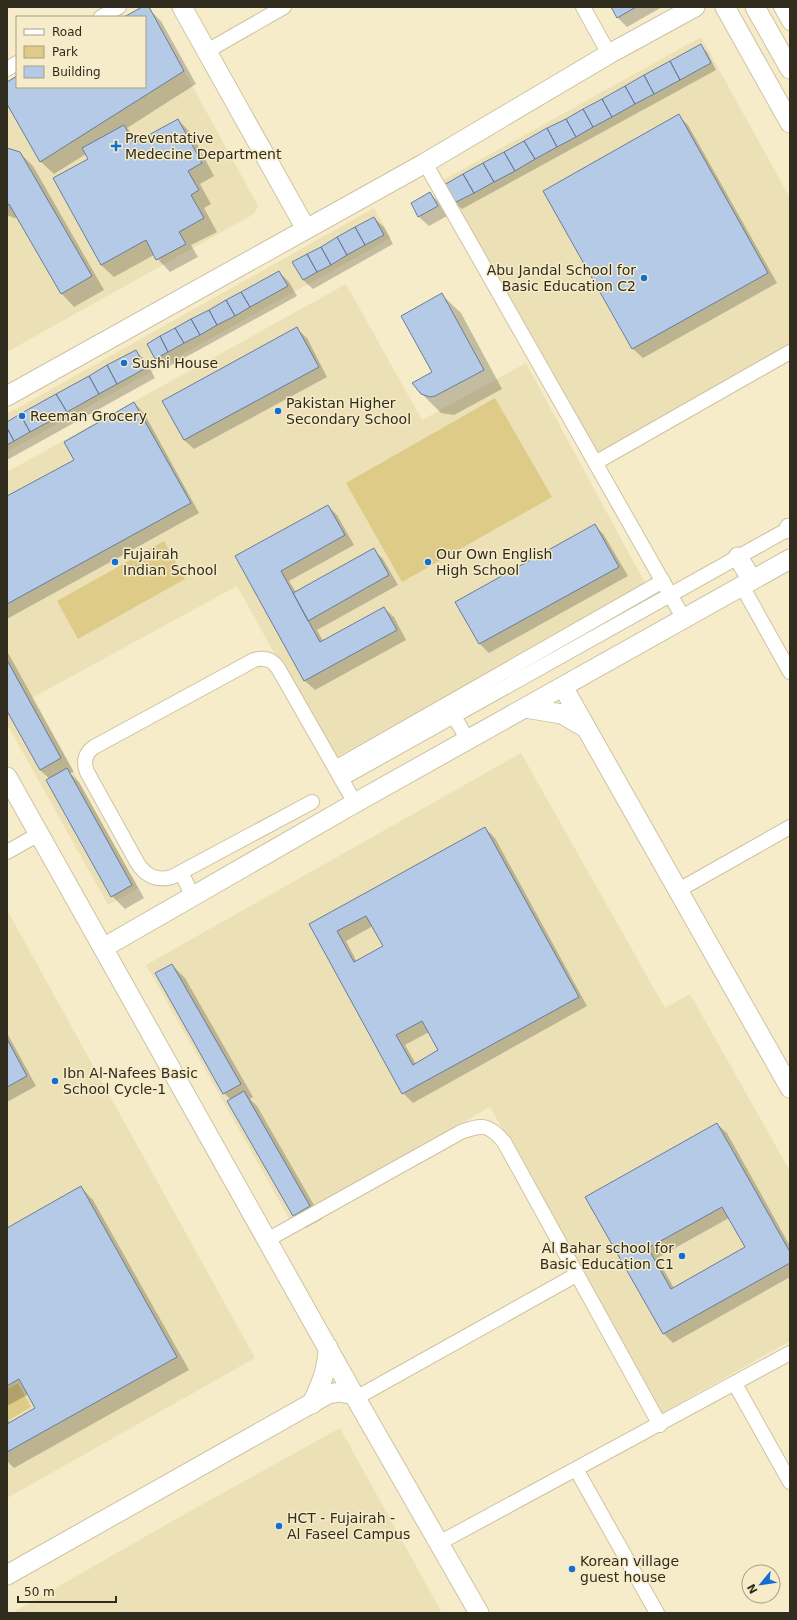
<svg xmlns="http://www.w3.org/2000/svg" width="797" height="1620" viewBox="0 0 797 1620" font-family="'DejaVu Sans',sans-serif">
<rect width="100%" height="100%" fill="#f6ecc9"/>
<path fill="#ece0b6" d="M142 7H149L258 206 254 214 7 352V82L17 76V87H145V17H124Z
M701 37 790 198V346L597 455 460 211 454 212 438 183Z
M374 208 391 238 7 452V414Z
M346 284 422 420 526 363 646 585 333 759 237 586 32 698 138 888 108 905 7 724V472Z
M521 753 665 1008 690 994 790 1171V1341L662 1413 490 1107 290 1220 146 965Z
M7 910 255 1358 7 1498Z
M340 1428 442 1613H12L176 1519Z"/>
<path fill="#decb88" d="M495 398 552 497 402 582 346 483Z
M164 541 185 579 78 639 57 601Z
M18 1383 31 1407 7 1421V1389Z"/>
<path fill="#0003" fill-rule="evenodd" d="M612 7H662L627 27 617 17Z
M148 8 161 21 196 84 127 128 139 142 178 120 191 133 214 176 200 184 211 204 204 208 217 232 191 245 198 257 170 272 154 255 114 277 101 265 89 159 86 154 54 174 41 162 7 102V83L17 77V87H145V17H126Z
M700 46 707 52 716 70 462 209 455 203 446 185Z
M679 116 688 125 777 283 643 358 633 349 544 191Z
M7 149 20 153 33 166 104 290 74 307 62 294 18 218H14L7 215Z
M430 194 440 203 447 216 429 226 419 217 412 204Z
M374 218 384 227 393 244 313 289 303 280Z
M279 272 289 282 297 296 166 368 156 358Z
M442 295 461 313 502 389 454 415 441 413 421 393 433 373Z
M297 329 307 338 327 377 194 449 184 440Z
M135 351 145 360 155 378 7 460V424Z
M134 403 144 413 199 513 7 619V497L75 460Z
M328 506 337 515 354 545 289 581 296 592 373 549 383 559 398 585 317 630 323 641 384 608 394 617 406 640 315 690 305 681 236 556Z
M595 525 604 535 628 576 489 653 480 644 456 602Z
M7 651 74 772 70 773 79 782 144 898 125 909 112 896 50 779 40 770 7 709Z
M485 828 495 838 587 1006 413 1103 403 1093 310 925ZM373 926 384 946 357 962 346 941ZM429 1032 439 1051 416 1064 405 1045Z
M172 965 185 978 253 1097 250 1099 257 1106 322 1219 306 1228 294 1215 231 1100 224 1093 156 974Z
M7 1033 36 1086 7 1102Z
M717 1124 727 1133 790 1246V1277L673 1343 664 1334 587 1197ZM729 1218 746 1248 674 1288 657 1258Z
M81 1187 93 1200 189 1370 14 1468 7 1461V1418L10 1423 37 1408 29 1394 7 1406V1229Z"/>
<path fill="#b4cae7" stroke="#6a7d98" fill-rule="evenodd" d="M142 7H149L184 71 40 162 7 104V82L17 76V87H145V17H124Z
M611 7H636L617 18Z
M701 44 711 63 680 80 670 61Z
M670 61 680 80 654 94 644 75Z
M644 75 654 94 635 104 625 86Z
M625 86 635 104 612 117 602 99Z
M602 99 612 117 593 127 583 109Z
M583 109 593 127 576 137 566 119Z
M679 114 768 273 632 349 543 191Z
M178 119 202 163 188 171 199 190 191 195 204 218 179 232 186 244 156 260 146 240 101 265 53 178 88 159 82 148 124 125 134 143Z
M566 119 576 137 557 147 547 128Z
M547 128 557 147 535 159 524 141Z
M524 141 535 159 515 171 504 152Z
M7 148 20 152 92 276 61 294 9 204 7 205Z
M504 152 515 171 494 182 483 163Z
M483 163 494 182 474 193 463 174Z
M463 174 474 193 454 203 444 185Z
M430 192 438 206 418 217 411 203Z
M374 217 384 235 365 245 355 227Z
M355 227 365 245 347 255 337 237Z
M337 237 347 255 331 265 321 247Z
M321 247 331 265 317 272 307 254Z
M307 254 317 272 303 280 292 262Z
M279 271 288 286 250 307 241 292Z
M241 292 250 307 235 316 226 300Z
M442 293 484 370 435 396 430 397 421 394 412 383 432 372 401 316Z
M226 300 235 316 217 325 209 310Z
M209 310 217 325 200 335 191 319Z
M191 319 200 335 184 343 175 328Z
M297 327 319 367 184 440 162 401Z
M175 328 184 343 168 352 160 336Z
M160 336 168 352 155 359 147 344Z
M136 350 146 368 117 384 107 365Z
M107 365 117 384 99 394 89 376Z
M89 376 99 394 67 412 56 394Z
M56 394 67 412 30 432 20 414Z
M134 402 191 503 7 604V496L74 460 64 442Z
M20 414 30 432 14 441 7 428V422Z
M7 428 14 441 7 445Z
M328 505 345 535 281 571 320 642 384 607 397 630 304 681 235 556Z
M595 524 619 567 479 644 455 602Z
M374 548 389 575 308 621 293 593Z
M7 660 61 758 40 770 7 711Z
M67 768 132 885 111 897 46 780Z
M485 827 579 997 402 1094 309 924ZM366 916 383 946 354 962 337 931ZM422 1021 438 1050 413 1065 396 1035Z
M172 964 241 1084 223 1094 155 973Z
M7 1039 27 1076 7 1087Z
M244 1091 310 1206 293 1216 227 1101Z
M717 1123 790 1252V1263L663 1334 585 1197ZM722 1207 745 1247 671 1289 648 1248Z
M81 1186 177 1357 7 1452V1424L35 1408 19 1379 7 1386V1228Z"/>
<g fill="none" stroke-linecap="round" stroke-linejoin="round">
<defs>
<path id="street" d="M583 7 609 54
M781 7 790 23
M101 17 119 7
M207 51 284 7
M7 69 17 63
M425 163 684 619
M595 463 790 352
M742 586 790 672
M449 708 468 740
M335 768 663 581
M341 779 790 528
M312 802 172 877C157 881 147 877 138 864L87 772C83 762 85 753 94 747L254 660C264 657 272 659 278 668L355 803
M7 852 39 834
M181 872 193 897
M677 891 790 827
M267 1240 461 1132C482 1124 489 1124 504 1142L660 1425
M735 1384 790 1482
M356 1398 576 1275
M576 1469 657 1613
M439 1543 790 1353"/>
<path id="secondary" d="M182 7 306 229
M725 7 790 123
M755 7 790 69
M7 396 425 163 609 54 695 7
M789 528 790 529
M738 557 752 580
M563 687 790 1088
M525 708 562 714 586 728
M7 777 354 1395 479 1613
M103 948 355 803 790 559
M312 1404C321 1384 328 1368 328 1347
M7 1575 328 1394 340 1392 354 1395"/>
</defs>
<use href="#street" stroke="#ccc3a1" stroke-width="16"/>
<use href="#secondary" stroke="#ccc3a1" stroke-width="21"/>
<use href="#street" stroke="#fff" stroke-width="14"/>
<use href="#secondary" stroke="#fff" stroke-width="19"/>
</g>
<g fill="#126dd6" stroke="#f6ecc9" stroke-width="1.5">
<path d="M114 140h4v4h4v4h-4v4h-4v-4h-4v-4h4z"/>
<circle cx="644" cy="278" r="4"/>
<circle cx="124" cy="363" r="4"/>
<circle cx="278" cy="411" r="4"/>
<circle cx="22" cy="416" r="4"/>
<circle cx="115" cy="562" r="4"/>
<circle cx="428" cy="562" r="4"/>
<circle cx="55" cy="1081" r="4"/>
<circle cx="682" cy="1256" r="4"/>
<circle cx="279" cy="1526" r="4"/>
<circle cx="572" cy="1569" r="4"/>
</g>
<g text-anchor="middle" stroke-width="3" stroke-linejoin="round" paint-order="stroke">
<g font-size="14" fill="#302c1e" stroke="#f6ecc9" text-anchor="start">
<text x="125" y="143">Preventative<tspan x="125" dy="16">Medecine Department</tspan></text>
<text x="636" y="275" text-anchor="end">Abu Jandal School for<tspan x="636" dy="16">Basic Education C2</tspan></text>
<text x="132" y="368">Sushi House</text>
<text x="286" y="408">Pakistan Higher<tspan x="286" dy="16">Secondary School</tspan></text>
<text x="30" y="421">Reeman Grocery</text>
<text x="123" y="559">Fujairah<tspan x="123" dy="16">Indian School</tspan></text>
<text x="436" y="559">Our Own English<tspan x="436" dy="16">High School</tspan></text>
<text x="63" y="1078">Ibn Al-Nafees Basic<tspan x="63" dy="16">School Cycle-1</tspan></text>
<text x="674" y="1253" text-anchor="end">Al Bahar school for<tspan x="674" dy="16">Basic Education C1</tspan></text>
<text x="287" y="1523">HCT - Fujairah -<tspan x="287" dy="16">Al Faseel Campus</tspan></text>
<text x="580" y="1566">Korean village<tspan x="580" dy="16">guest house</tspan></text>
</g>
</g>
<rect width="797" height="1620" fill="none" stroke="#302c1e" stroke-width="16"/>
<rect x="16" y="16" width="130" height="72" fill="#f6ecc9" stroke="#a79f85"/>
<rect x="24" y="29" width="20" height="6" fill="#ffffff" stroke="#a79f85"/>
<text x="52" y="36" font-size="12" fill="#302c1e">Road</text>
<rect x="24" y="46" width="20" height="12" fill="#decb88" stroke="#a79f85"/>
<text x="52" y="56" font-size="12" fill="#302c1e">Park</text>
<rect x="24" y="66" width="20" height="12" fill="#b4cae7" stroke="#a79f85"/>
<text x="52" y="76" font-size="12" fill="#302c1e">Building</text>
<g transform="translate(761 1584) rotate(241)"><circle r="19" fill="#f6ecc9" stroke="#a79f85"/>
<path d="M0-3L7 15L0 10L-7 15Z" fill="#126dd6"/>
<text y="-6" font-size="11" font-weight="bold" text-anchor="middle" fill="#302c1e">N</text>
</g>
<path d="M18 1596v6h98v-6" fill="none" stroke="#302c1e" stroke-width="2"/>
<text x="24" y="1596" font-size="12" fill="#302c1e" stroke="#f6ecc9" stroke-width="3" paint-order="stroke">50 m</text>
</svg>
